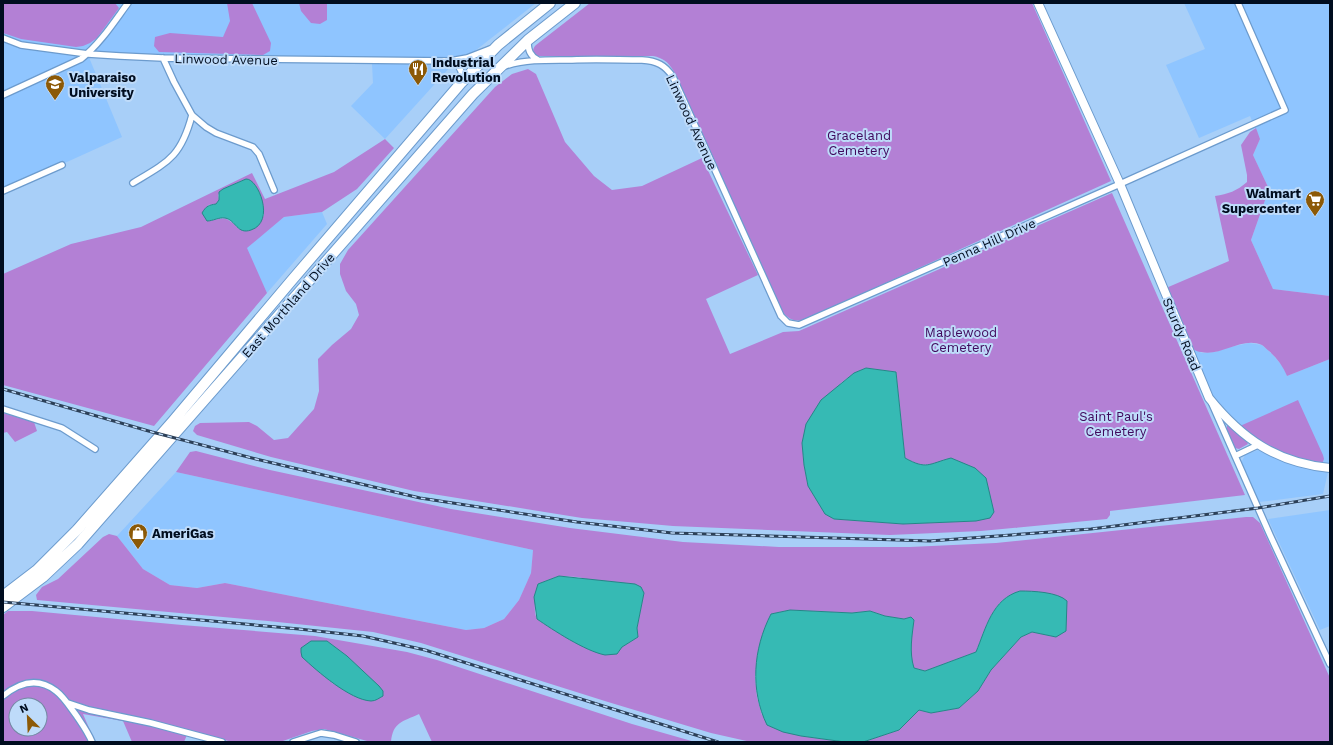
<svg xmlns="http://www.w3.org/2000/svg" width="1333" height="745" viewBox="0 0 1333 745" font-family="'Work Sans',sans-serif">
<rect width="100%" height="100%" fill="#a8cff8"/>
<path fill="#8fc5ff" d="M3 3H536L471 54 450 61 88 55 122 137 3 191Z
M1184 3H1330V296L1273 289 1251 240 1269 189 1253 155 1260 139 1250 116 1199 138 1166 65 1205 49Z
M372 64H414L452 65 385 139 351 106 373 83Z
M322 212 327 224 267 293 246 248 284 217Z
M1249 343 1262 345 1273 355 1284 368 1287 376 1330 359V464L1315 462 1248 434 1213 396 1193 349 1202 353 1215 352 1230 347Z
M1258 450 1282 461 1328 472 1323 494 1259 502 1241 463 1245 455Z
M176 472 533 550 531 573 519 600 504 619 484 628 466 630 225 583 197 588 170 585 143 569 117 536Z
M1330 510V626L1320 630 1268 519Z"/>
<path fill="#b380d5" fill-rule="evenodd" d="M3 3H115L119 8 97 38 90 43 83 46 76 47 21 39 3 33Z
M227 3H252L271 43 270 51 263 55 159 52 154 46 155 37 170 33 223 37 230 21Z
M299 3H327V20L320 24 311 23 301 11Z
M590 3H1032L1111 181 804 320C794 322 788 319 782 311L673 70C668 62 663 58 653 56H538C532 53 532 49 536 45Z
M528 69 536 74 565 142 594 176 612 190 642 186 702 158 758 275 706 299 730 354 783 332 799 331 1112 193 1245 495 1110 511V515L1107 519 981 531 890 535 673 526 582 518 414 491 271 457 197 435 193 431 195 426 200 423 249 422 257 426 274 440 288 438 314 409 319 391 318 359 332 345 351 329 359 315 356 304 346 291 340 274V264L348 250 495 87 512 74ZM866 368 896 372 905 458 917 464 929 465 976 521 903 524 833 519 808 486 804 465 802 443 841 383 854 373Z
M1256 128 1260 139 1253 155 1269 189 1251 240 1273 289 1330 296V359L1287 376C1283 366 1277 358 1269 351 1267 350 1264 346 1262 345 1242 336 1221 357 1201 352 1198 352 1195 350 1193 349L1166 288 1229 261 1215 196C1228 194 1237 191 1247 182V175L1241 145 1250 132Z
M385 139 394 148 357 189 322 212 284 217 247 248 267 293 154 426 3 385V274L71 244 141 227 252 173 265 199 334 172ZM243 180C257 193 264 196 264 216L239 229C224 214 225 219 207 221L208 205 216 204 219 200 218 195 223 189Z
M1298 400 1323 455 1324 459 1322 464 1308 463 1268 448 1240 426Z
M3 413 34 422 37 431 15 442 7 432 3 433Z
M1227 425 1247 442 1248 444 1239 449 1235 448 1227 430Z
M196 451 270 470 451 509 570 528 683 542 779 547H910L996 543 1246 517H1253L1260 523 1330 678V742H863L899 730 919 710 931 713 959 708 978 691 991 670 1021 637 1032 632 1056 637 1020 591C992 599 986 628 976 652L925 671 914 668C909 652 912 637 914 620L911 617 904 619 885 616 870 611 852 613 790 610 771 614 755 676 757 697 762 715 801 736 845 742H751L711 733 608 702 421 643 373 632 268 621 37 600 36 595 42 587 58 579 103 537 109 534 117 536 143 569 170 585 197 588 225 583 466 630 484 628 504 619 519 600 531 573 533 550 176 472 190 452ZM559 576 578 577 644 593 637 628 638 637 622 647C606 643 544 630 537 618 532 611 537 593 538 584Z
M8 611H32L182 625 315 636 407 652 437 660 632 724 695 742H432L419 714C402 722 393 722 391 742H367V741L324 729 312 731 280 742H232L189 730 184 742H132L123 721 83 714 95 742H3V615ZM311 641H327L347 656 382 691 361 698 332 683ZM16 705H40V729H16Z"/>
<path fill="#36bab4" stroke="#268687" d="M246 179C258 178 276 222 251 230 237 235 236 220 225 218 219 217 213 221 207 221L202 213C206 206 209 205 216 204L219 200V192L223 189Z
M866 368 896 372 905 458C927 470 928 464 951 458L975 468 986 478 994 512 990 518 976 521 903 524 834 519 825 514 808 486 804 465 802 443 806 424 821 400 854 373Z
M559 576 635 584 641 587 644 593 637 628 638 637 622 647 617 654C613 654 609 655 605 655 585 651 553 630 537 619L534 597 538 584Z
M1020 591C1033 591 1058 592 1067 601L1066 631 1056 637 1032 632 1021 637 991 670 978 691 959 708 931 713 919 710 899 730 863 742H845L801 736 783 732 767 725C750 690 753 649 771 614L790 610 852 613 870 611 885 616 904 619 911 617 914 620C912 636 909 652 914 668L925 671 976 652C986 628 992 599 1020 591Z
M311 641H327L347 656 379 686 383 691V696C379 698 376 701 371 701 350 700 317 671 302 657L301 652V648Z"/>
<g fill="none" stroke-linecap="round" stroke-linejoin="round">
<defs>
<path id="street" d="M3 38 21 45 88 54 120 56 163 58 450 61 467 58 490 49
M528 41C528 50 530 56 538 60
M163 58 174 82 192 115 206 127 216 133 253 147 259 154 274 190
M450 61C460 64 463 72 461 81
M505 66C526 59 549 60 572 60 595 59 619 60 642 60 657 61 665 65 673 77L781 316 788 323 799 325 1120 184 1285 110 1238 3
M3 95 81 59C100 44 114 22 128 3
M133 183C168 162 181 157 192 115
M3 191 62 165
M1212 404 1270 535 1330 664
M3 409 62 428 95 449
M1235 456 1258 445
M3 696C20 682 38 677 56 691 64 697 70 707 76 715 82 724 88 732 92 742
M68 703 89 710 151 723 222 742
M293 742 321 733 334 735 356 742"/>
<path id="secondary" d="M1038 3 1120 184 1209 398C1242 439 1277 463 1330 468"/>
<path id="highway" d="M3 596 37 570 77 530 173 421 292 280 461 83 498 45 550 3
M3 607 43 577 78 544 473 94 528 40 575 3"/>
</defs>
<use href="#street" stroke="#6c9bcd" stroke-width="8"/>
<use href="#secondary" stroke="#6c9bcd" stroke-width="10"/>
<use href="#highway" stroke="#6c9bcd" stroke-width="12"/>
<use href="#street" stroke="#fff" stroke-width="5.5"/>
<use href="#secondary" stroke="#fff" stroke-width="8"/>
<use href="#highway" stroke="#fff" stroke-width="10"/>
<defs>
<path id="rail" d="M3 389 152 432 256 459 420 498 577 522 672 533 930 541 1091 529 1258 508 1330 496
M3 602 299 629 363 636 425 650 718 742"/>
</defs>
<use href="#rail" stroke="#2c4058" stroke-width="3"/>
<use href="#rail" stroke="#bedbfa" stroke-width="1.5" stroke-dasharray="4.5" stroke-linecap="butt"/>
</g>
<defs>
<symbol id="restaurant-pin" viewBox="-11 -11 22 30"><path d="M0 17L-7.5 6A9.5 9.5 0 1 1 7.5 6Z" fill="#8c5906" stroke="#bedbfa"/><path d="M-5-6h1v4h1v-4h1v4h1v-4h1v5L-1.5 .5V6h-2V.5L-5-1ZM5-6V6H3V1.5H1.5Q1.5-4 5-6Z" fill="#fff"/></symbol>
<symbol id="university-pin" viewBox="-11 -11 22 30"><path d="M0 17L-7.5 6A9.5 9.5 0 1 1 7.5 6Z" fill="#8c5906" stroke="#bedbfa"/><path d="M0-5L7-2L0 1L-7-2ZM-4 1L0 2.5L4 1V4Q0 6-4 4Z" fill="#fff"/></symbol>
<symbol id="supermarket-pin" viewBox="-11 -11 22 30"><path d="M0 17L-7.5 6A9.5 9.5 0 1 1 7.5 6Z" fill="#8c5906" stroke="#bedbfa"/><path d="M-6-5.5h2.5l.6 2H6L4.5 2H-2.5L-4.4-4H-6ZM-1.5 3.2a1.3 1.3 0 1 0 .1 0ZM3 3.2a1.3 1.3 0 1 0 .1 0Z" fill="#fff"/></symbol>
<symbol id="shop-pin" viewBox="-11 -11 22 30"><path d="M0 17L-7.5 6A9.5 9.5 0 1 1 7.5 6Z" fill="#8c5906" stroke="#bedbfa"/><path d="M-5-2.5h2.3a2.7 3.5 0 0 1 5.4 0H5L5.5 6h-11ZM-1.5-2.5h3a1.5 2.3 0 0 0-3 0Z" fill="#fff"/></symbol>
</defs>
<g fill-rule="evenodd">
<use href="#restaurant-pin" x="407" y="58" width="22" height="30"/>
<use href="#university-pin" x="44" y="73" width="22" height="30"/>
<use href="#supermarket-pin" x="1304" y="189" width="22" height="30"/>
<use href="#shop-pin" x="127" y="522" width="22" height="30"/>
</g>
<g text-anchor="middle" stroke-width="4" stroke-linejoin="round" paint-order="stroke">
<g font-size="13" fill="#000d1f" stroke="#bedbfa">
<text transform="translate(226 59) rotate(1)" y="5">Linwood Avenue</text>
<text transform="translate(692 122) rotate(65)" y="5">Linwood Avenue</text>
<text transform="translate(989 242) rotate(-24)" y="5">Penna Hill Drive</text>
<text transform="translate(288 305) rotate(-49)" y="5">East Morthland Drive</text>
<text transform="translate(1182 334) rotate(67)" y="5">Sturdy Road</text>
</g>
<g font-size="13" font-weight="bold" fill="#000d1f" stroke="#bedbfa" text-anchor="start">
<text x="432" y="67">Industrial<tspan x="432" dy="15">Revolution</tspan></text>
<text x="69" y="82">Valparaiso<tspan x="69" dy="15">University</tspan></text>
<text x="1301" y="198" text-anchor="end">Walmart<tspan x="1301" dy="15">Supercenter</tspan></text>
<text x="152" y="538">AmeriGas</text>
</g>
<g font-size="13" fill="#40095c" stroke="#bedbfa">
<text x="859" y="140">Graceland<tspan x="859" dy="15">Cemetery</tspan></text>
<text x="961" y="337">Maplewood<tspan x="961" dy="15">Cemetery</tspan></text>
<text x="1116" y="421">Saint Paul's<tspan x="1116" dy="15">Cemetery</tspan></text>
</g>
</g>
<rect width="1333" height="745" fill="none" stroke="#000d1f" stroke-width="8"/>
<g transform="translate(28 717) rotate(336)"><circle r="19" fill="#bedbfa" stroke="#7289a2"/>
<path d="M0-3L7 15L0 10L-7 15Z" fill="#8c5906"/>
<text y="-6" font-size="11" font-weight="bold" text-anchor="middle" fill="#000d1f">N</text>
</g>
</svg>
